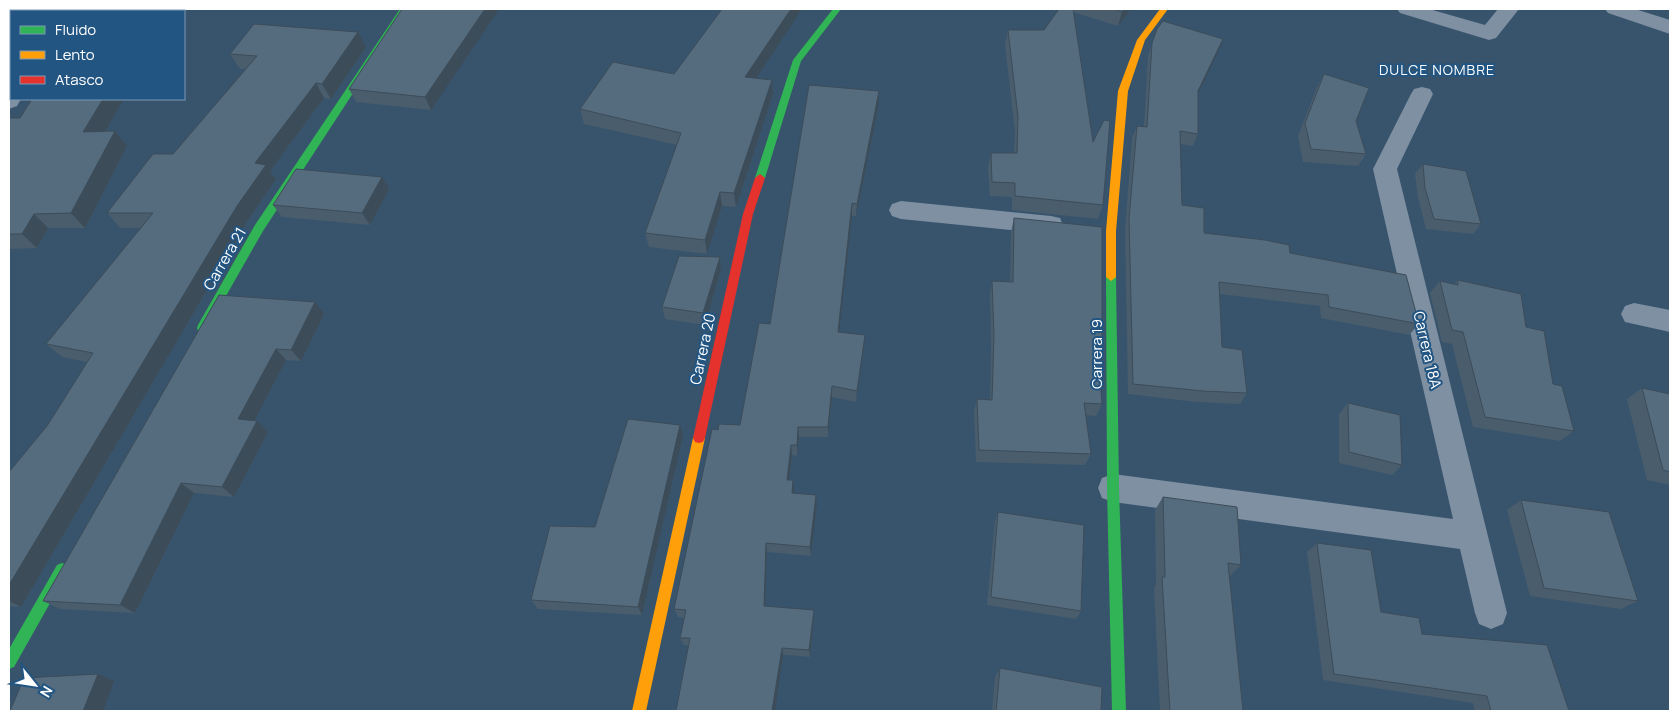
<svg xmlns="http://www.w3.org/2000/svg" width="1679" height="720" viewBox="0 0 1679 720" font-family="Manrope,sans-serif">
<rect width="100%" height="100%" fill="#38546c"/>
<g fill="none" stroke-linecap="round" stroke-linejoin="round">
<path fill="#7e90a2" fill-rule="evenodd" d="M50 9H71L70 11H49Z
M1397 9H1429L1485 25 1498 9H1519L1496 38 1489 40 1400 13Z
M1605 9H1635L1670 20V34L1608 13Z
M1422 87 1430 89 1433 94 1397 169 1507 613 1503 624 1491 629 1479 624 1475 613 1460 549 1113 502 1102 498 1098 488 1102 478 1113 474 1453 519 1373 169 1411 94 1414 89Z
M9 90H11V99H21L17 106 9 109Z
M901 201 1051 216 1060 218 1063 225 1060 232 1051 234 901 219 892 216 889 210 892 204Z
M1634 303 1670 310V332L1625 322 1621 314 1625 306Z"/>
<path fill="#30b455" fill-rule="evenodd" d="M400 9H408L263 231 206 331H198L197 328 198 325 255 225Z
M833 9H841L801 61 765 178 763 180H757L755 178 793 60Z
M1111 273 1116 277 1119 488 1126 711H1112L1107 488 1106 277Z
M62 563 67 565 68 569 67 573 14 667 9 669V649L57 565Z"/>
<path fill="#ff9f0a" fill-rule="evenodd" d="M1160 9H1168L1145 40 1128 91 1116 231V277L1111 281 1106 277V231L1118 91 1137 40Z
M699 433 703 434 705 438 646 711H632L693 438 695 434Z"/>
<path fill="#e5322d" fill-rule="evenodd" d="M760 174 765 178 753 214 705 438 703 442 699 443 695 442 693 438 743 214 755 178Z"/>
</g>
<path fill="#495d6d" d="M9 9H30L9 11Z
M402 9 431 110 356 102 349 89Z
M1059 9H1131L1118 26 1073 12 1103 205 1098 219 1012 210V197L990 196 988 167 991 153H1014L1015 131 1005 45 1008 30H1044Z
M1157 29 1223 39 1198 93V134L1193 146 1180 144 1182 205 1204 233 1290 253 1419 324 1409 335 1321 318 1320 306 1220 294 1222 347 1247 393 1240 404 1196 402 1128 394 1125 231 1132 138 1137 126H1144L1148 56Z
M366 47 331 99 324 98 270 171 276 179 248 220 21 607 10 606 9 609V472L47 426 87 362 62 357 46 344 142 228H120L107 213 173 154 246 69H240L230 54Z
M1324 74 1356 121 1366 154 1358 166 1303 162 1298 136 1317 87Z
M756 78 772 80 773 94 736 207 722 206 707 254 649 247 645 233 677 145 584 124 580 109Z
M32 99H124L105 131H115L127 146 85 228H48L37 248 9 249V118H20Z
M879 104 856 216H852L839 332 864 347 856 402 832 397 828 437H799L797 456 792 455 789 480 794 490V493L816 495 817 505 811 556 767 552 765 606 814 618 810 657 684 645 680 638 684 618 678 617 674 609 718 430 740 425 770 324Z
M1423 164 1481 224 1473 234 1426 229 1418 198 1415 174Z
M382 177 389 189 370 225 282 217 273 205Z
M1014 218 1102 379 1100 382 1102 404 1096 416 1086 415 1091 454 1085 465 976 462 974 411 977 399 990 400 991 347 990 294 992 281 1010 282 1011 232Z
M720 257 721 269 705 325 665 319 662 307Z
M1458 280 1526 327 1574 431 1560 441 1473 427 1452 344 1442 342 1430 293 1440 281 1454 284Z
M219 295 324 314 301 361 286 360 254 421H257L268 432 234 497 194 493 135 613 60 609 43 601Z
M1642 388 1670 394V485L1647 480 1627 399Z
M1348 403 1402 465 1392 475 1339 463V414Z
M683 436 642 615 538 609 531 600 595 527Z
M1163 497 1241 565 1230 576H1229L1243 711H1160L1154 588 1156 584 1155 510Z
M1521 500 1638 601 1621 609 1530 596 1507 510Z
M998 512 1081 611 1076 619 987 605 995 521Z
M1317 543 1381 612 1569 711H1475L1473 703 1323 680 1307 552Z
M1000 668 1101 711H992L995 677Z"/>
<path fill="#3c4c59" d="M141 9H160L158 11H140Z
M485 9H499L431 110 425 97Z
M791 9H802L747 92 745 77Z
M1124 9H1131L1118 26 1122 12Z
M358 32 366 47 331 99 322 84Z
M1223 39 1218 52 1193 104 1198 91Z
M772 80 773 94 736 207 734 193Z
M316 83 324 98 270 171 276 179 248 220 21 607 9 601V585L237 206 255 163Z
M879 91V104L856 216 857 204Z
M103 99H124L96 147 83 132Z
M115 131 127 146 85 228 71 213Z
M382 177 389 189 370 225 362 213Z
M720 192 722 206 707 254 705 240Z
M852 203V216L838 344V332Z
M34 214 48 228 37 248 22 234Z
M720 257 721 269 705 325 703 313Z
M315 302 324 314 301 361 291 350Z
M865 335 864 347 856 402 857 391Z
M276 349 286 360 250 429 238 419Z
M832 386V397L828 437V427Z
M257 421 268 432 234 497 222 487Z
M680 425 683 436 642 615 638 607Z
M798 427 799 437 797 456V445Z
M791 445 792 455 788 489 787 480Z
M793 480 794 490 793 502 792 493Z
M181 483 194 493 135 613 120 605Z
M816 495 817 505 811 556 810 547Z
M766 543 767 552 765 614 764 606Z
M814 610V618L810 657 809 650Z
M782 648 783 655 775 711H772Z
M98 674 114 681 103 711H83Z"/>
<path fill="#556c7f" stroke="#3c4c59" d="M75 9H141L140 11H74Z
M402 9H485L425 97 349 89Z
M722 9H791L745 77 772 80 734 193 720 192 705 240 645 233 681 133 580 109 613 62 674 74Z
M1059 9H1073L1093 142 1104 120 1110 121 1103 205 1015 196V183L992 182 991 153H1017L1018 117 1008 30H1044Z
M1113 9H1124L1122 12Z
M1163 21 1223 39 1198 91V134L1180 131 1182 205 1204 208V233L1265 240 1289 245 1290 253 1406 275 1419 324 1329 307 1328 295 1219 282 1222 347 1242 350 1247 393 1203 391 1133 384 1129 219 1137 126 1147 127 1152 43 1157 29Z
M254 24 358 32 322 84 316 83 255 163 266 165 237 206 9 585V472L47 426 93 353 46 344 153 213H107L153 154H173L257 56 230 54Z
M1324 74 1369 88 1356 121 1366 154 1311 149 1305 123Z
M809 85 879 91 857 204 852 203 838 332 865 335 857 391 832 386 828 427H798L797 445H791L787 480H793L792 493 816 495 810 547 766 543 764 606 814 610 809 650 782 648 772 711H676L690 638H680L686 610 674 609 712 429 718 430 719 424 740 425 759 323 770 324Z
M32 99H103L83 132 115 131 71 213 34 214 22 234H9V118H20Z
M1423 164 1466 171 1481 224 1434 219 1425 188Z
M296 169 382 177 362 213 273 205Z
M1014 218 1102 227V379L1100 378 1102 404 1084 403 1091 454 979 450 977 399 992 400 994 335 992 281 1013 282Z
M679 256 720 257 703 313 662 307Z
M1458 280 1521 294 1526 327 1544 331 1553 384 1562 386 1574 431 1485 417 1463 332 1452 330 1440 281 1458 285Z
M219 295 315 302 291 350 276 349 238 419 257 421 222 487 181 483 120 605 43 601Z
M1642 388 1670 394V472L1663 470Z
M1348 403 1400 415 1402 465 1349 452Z
M628 419 680 425 638 607 531 600 550 526 595 527Z
M1163 497 1237 507 1241 565 1228 563 1243 711H1170L1162 577H1165Z
M1521 500 1609 512 1638 601 1544 588Z
M998 512 1084 525 1081 611 991 597Z
M1317 543 1371 550 1381 612 1419 618 1422 634 1547 645 1569 711H1491L1487 696 1334 674Z
M1000 668 1102 687 1101 711H996Z
M98 674 83 711H10L24 678Z"/>
<g text-anchor="middle" stroke-width="4" stroke-linejoin="round" paint-order="stroke">
<g font-size="14" letter-spacing="1" fill="#fff" stroke="#225582">
<text x="1437" y="75">DULCE NOMBRE</text>
</g>
<g font-size="15" fill="#fff" stroke="#225582">
<text transform="translate(225 259) rotate(-60)" y="5">Carrera 21</text>
<text transform="translate(703 349) rotate(-78)" y="5">Carrera 20</text>
<text transform="translate(1427 350) rotate(77)" y="5">Carrera 18A</text>
<text transform="translate(1097 354) rotate(-90)" y="5">Carrera 19</text>
</g>
</g>
<rect width="1679" height="720" fill="none" stroke="#ffffff" stroke-width="20"/>
<rect x="10" y="10" width="175" height="90" fill="#225582" stroke="#7a99b4"/>
<rect x="20" y="26" width="25" height="8" fill="#30b455" stroke="#7a99b4"/>
<text x="55" y="35" font-size="15" fill="#ffffff">Fluido</text>
<rect x="20" y="51" width="25" height="8" fill="#ff9f0a" stroke="#7a99b4"/>
<text x="55" y="60" font-size="15" fill="#ffffff">Lento</text>
<rect x="20" y="76" width="25" height="8" fill="#e5322d" stroke="#7a99b4"/>
<text x="55" y="85" font-size="15" fill="#ffffff">Atasco</text>
<g transform="translate(35 685) rotate(120)" stroke="#225582" stroke-width="4" paint-order="stroke">
<path d="M0-4L9 19L0 12L-9 19Z" fill="#ffffff"/>
<text y="-8" font-size="14" font-weight="bold" text-anchor="middle" fill="#ffffff">N</text>
</g>
</svg>
